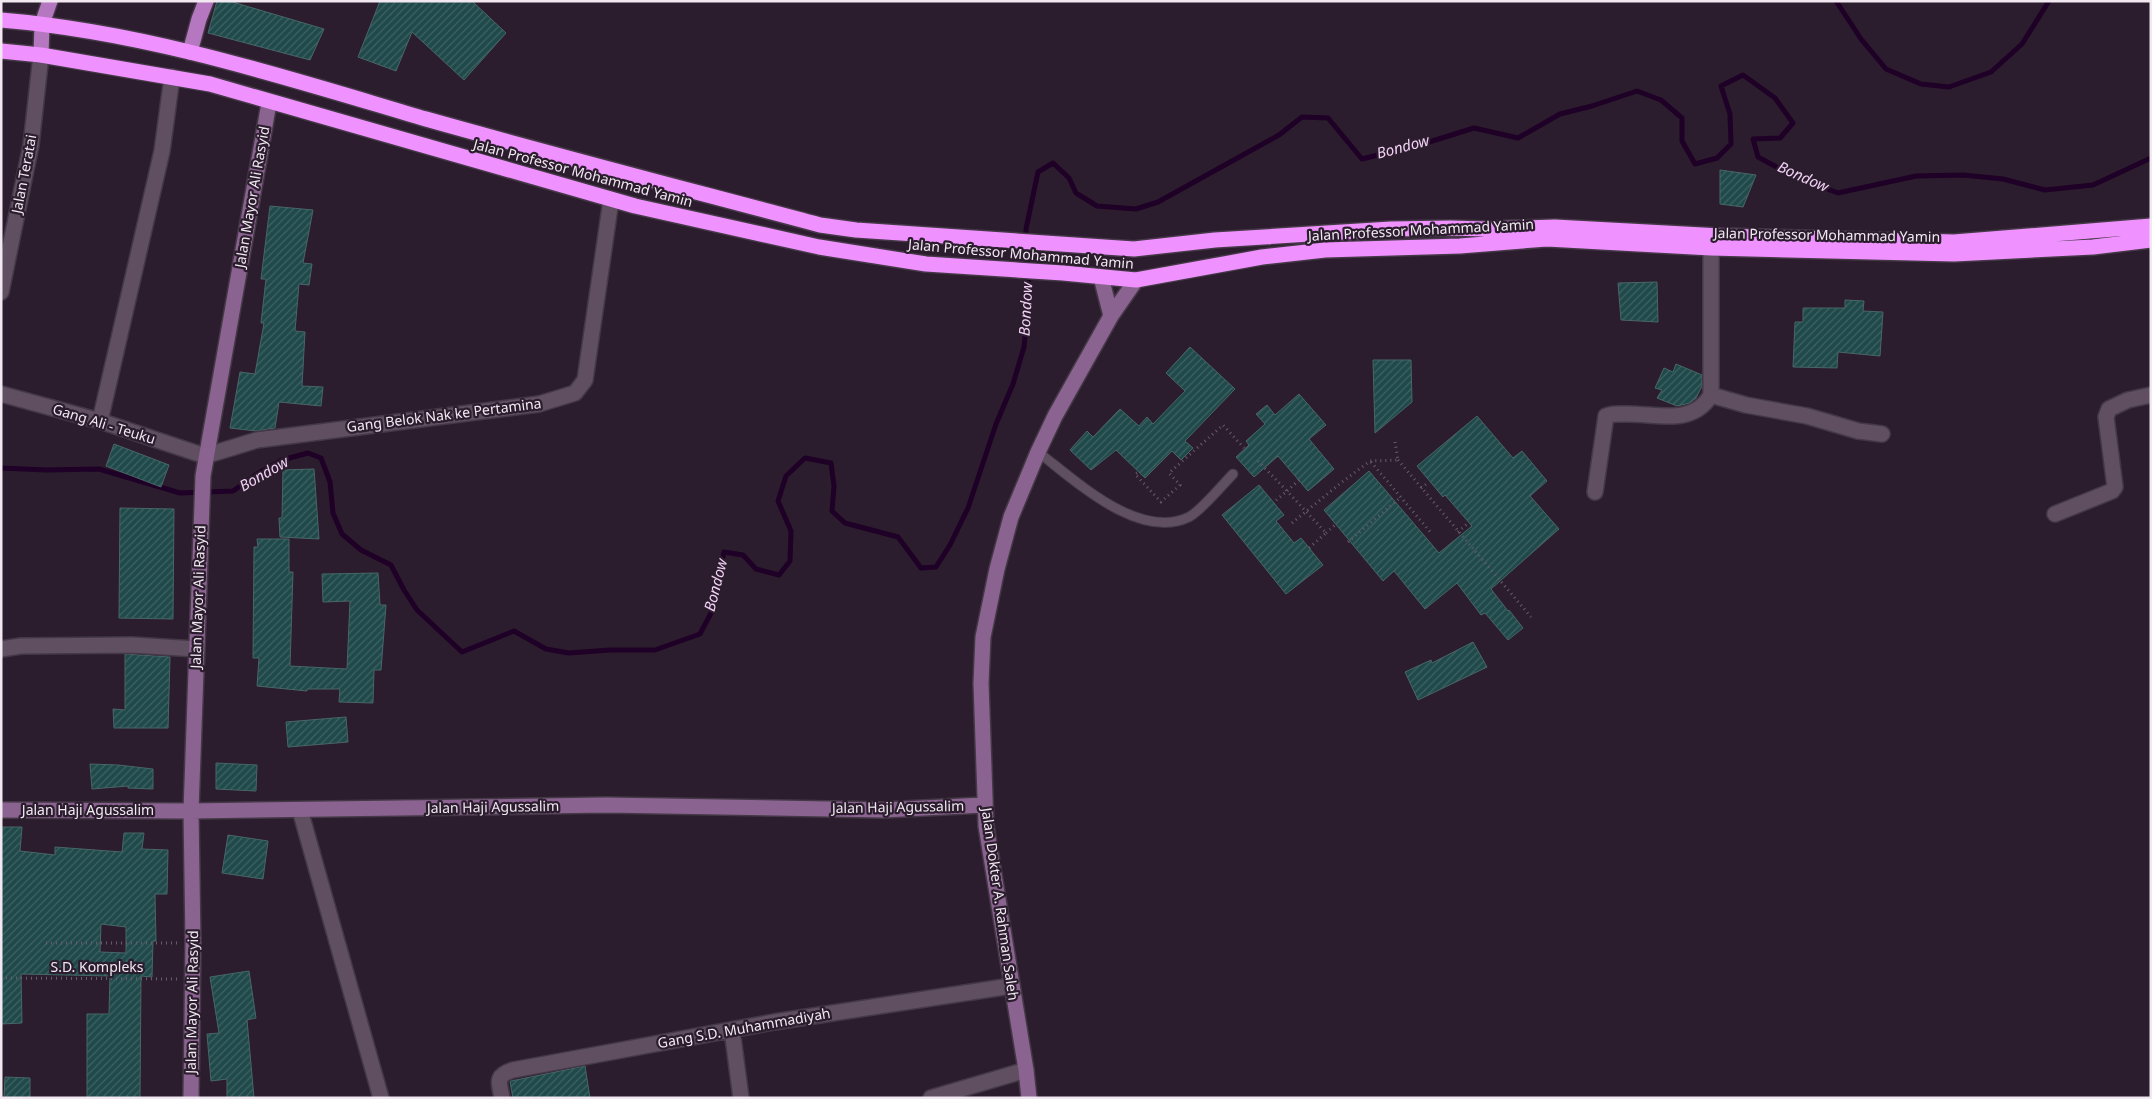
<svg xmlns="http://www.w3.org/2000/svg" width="2152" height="1099" viewBox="0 0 2152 1099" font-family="'Noto Sans',sans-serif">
<defs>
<pattern id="building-hatch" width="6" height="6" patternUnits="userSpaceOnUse" patternTransform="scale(1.25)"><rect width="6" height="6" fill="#1f494a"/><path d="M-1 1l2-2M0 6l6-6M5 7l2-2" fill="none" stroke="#406365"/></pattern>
</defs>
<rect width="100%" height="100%" fill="#2b1d2d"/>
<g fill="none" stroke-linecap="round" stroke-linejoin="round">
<path stroke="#1f0026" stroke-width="5" d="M1836 1 1861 39 1886 69 1921 84 1949 87 1991 72 2022 44 2049 1
M1 468 46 470 99 469 180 493 233 491 257 474 282 460 308 453 321 458 330 482 333 513 342 534 361 550 391 565 404 590 417 610 462 652 514 631 546 649 569 653 610 650H655L700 634 711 613 724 552 743 555 756 569 779 575 790 561 791 531 778 501 786 476 805 458 831 463 834 486 832 511 845 523 898 537 921 568 936 567 950 545 968 508 996 424 1013 384 1024 347 1029 297 1026 229 1038 172 1053 163 1069 178 1076 193 1097 206 1136 209 1158 202 1279 135 1302 117 1328 118 1362 159 1426 143 1474 128 1518 138 1560 114 1592 106 1637 91 1661 100 1682 118V141L1695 164 1717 158 1731 144 1730 114 1721 86 1743 75 1775 98 1793 123 1780 138 1753 139 1758 157 1793 176 1838 193 1916 176 1963 175 2003 179 2045 190 2093 185 2151 158"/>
</g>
<path fill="url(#building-hatch)" stroke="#486667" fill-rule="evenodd" d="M217 1H229L324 29 310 60 208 33Z
M380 1H472L506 33 464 80 412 32 396 71 358 57Z
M1720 170 1756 175 1743 207 1720 204Z
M270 206 313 210 303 263 312 264 309 285 299 284 295 331 305 332 302 386 323 387 321 406 279 402 275 428 256 431 230 428 240 372 255 374 264 323H261L266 279H261Z
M1657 282 1658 322 1621 320 1618 283Z
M1845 300 1864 301 1863 311 1883 312 1880 356 1838 352 1837 368 1793 367 1795 322H1803V308H1845Z
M1190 347 1235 389 1185 441 1193 448 1181 460 1172 451 1145 478 1116 450 1091 470 1070 450 1087 431 1093 437 1120 409 1139 426 1147 417 1153 424 1185 391 1166 373Z
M1373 360H1411L1412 402 1375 433Z
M1676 364 1702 375V386L1696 398 1690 403 1677 406 1657 398 1662 390 1655 388 1664 368 1673 372Z
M1299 394 1326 425 1309 439 1334 469 1308 491 1278 456 1254 477 1236 457 1249 445 1246 441 1265 424 1256 414 1267 405 1275 415Z
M1477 416 1513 458 1522 451 1547 481 1530 496 1559 529 1491 589 1508 611 1509 610 1523 628 1508 640 1485 613 1481 615 1457 583 1425 609 1394 571 1383 581 1324 510 1369 471 1439 553 1472 526 1445 495 1443 497 1417 466Z
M114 444 169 465 161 487 106 466Z
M314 469 319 539 280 537 279 518H282L283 470Z
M1259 485 1284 515 1276 521 1294 543 1301 538 1323 565 1286 594 1222 515Z
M120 508 174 509 173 619 119 618Z
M257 539H289V572H293L290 666 347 669 350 601 323 602 322 574 378 573 380 605H386L381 670H374L373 703 339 702 340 689H307V691L257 686 259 658H253L254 547H258Z
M1473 642 1487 667 1418 700 1405 672 1431 660 1432 663Z
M125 654 170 657 168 728H114L113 709 125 710Z
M346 717 348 742 288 747 286 722Z
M216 763 257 765 256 791 216 789Z
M90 764 118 765 153 769V789L128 788V786L92 789Z
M1 827H22L20 851 55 855V847L122 852 124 833H144L142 849 168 850 167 894H155L156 941H153L152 977 141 976 140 1098H87V1014H109L110 976 21 974 22 1023 1 1024ZM101 924 126 927V953L100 952Z
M228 835 268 841 263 879 222 873Z
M249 971 256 1018 247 1020 254 1098H227V1079L211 1081 207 1034 219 1033 210 977Z
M585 1066 590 1098H513L510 1082 511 1081Z
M5 1077 30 1078V1098H4Z"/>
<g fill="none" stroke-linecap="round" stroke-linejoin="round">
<defs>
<path id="lane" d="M1038 452C1076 481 1139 541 1189 517 1201 511 1223 484 1233 474"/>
<path id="street" d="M1 292 31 145 41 55
M1 394 100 421 205 456 257 440 539 404 575 393 585 380 611 200
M1711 395 1746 405 1807 416 1858 431 1882 434
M100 421 162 151 172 77
M1595 492 1606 416C1612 413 1618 414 1625 414 1655 413 1692 427 1711 395V248
M2055 514 2112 491 2115 487 2106 417 2109 409 2128 400 2151 395
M1 649 21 646 132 645 196 649
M300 810 381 1098
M732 1030 741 1098
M502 1098C499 1081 495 1076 513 1070L774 1022 1011 986
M931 1098 1026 1070"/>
<path id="secondary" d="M1101 277 1111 316
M1 810 191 811 606 805 883 810 984 805
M191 1098 193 943 191 811 203 476 269 103
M1029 1098 1026 1070 986 826 981 683 983 637 997 569 1011 517 1038 452 1055 416 1111 316 1136 280"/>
<path id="primary" d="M190 52 199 19 206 1
M41 55 42 24 50 1"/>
<path id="highway" d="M1 20C147 32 287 78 426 119 557 156 689 190 820 225L856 230 1134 249 1215 240 1391 229 1451 228 1485 229 1555 227 1721 236 1954 242 2151 226
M1 51 41 55 210 84 635 206 819 247 926 264 1063 273 1136 280 1262 257 1325 250 1460 246 1547 239 1711 248 1954 254 2093 247 2151 240"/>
</defs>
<use href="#lane" stroke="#443846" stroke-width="11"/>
<use href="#street" stroke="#443846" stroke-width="18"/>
<use href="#secondary" stroke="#443846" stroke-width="18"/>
<use href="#primary" stroke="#443846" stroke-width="18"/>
<use href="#highway" stroke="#443846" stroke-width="18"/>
<path stroke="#685c6a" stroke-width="3" stroke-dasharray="1 4" stroke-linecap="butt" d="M1398 460 1531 617
M1258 461 1287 491 1274 502
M1371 462 1432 534
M1137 473 1135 474 1161 502 1180 485 1169 473 1223 425 1244 448
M1299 480 1287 491 1326 533 1309 548
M1421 488 1428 483
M1292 523 1342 482 1370 461 1398 460 1395 442
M1458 532 1467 524
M1326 533 1335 525
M1348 542 1401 497
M46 943H178
M1 978 179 979"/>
<use href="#lane" stroke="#5f4f61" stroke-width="9"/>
<use href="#street" stroke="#5f4f61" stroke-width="15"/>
<use href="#secondary" stroke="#8a6390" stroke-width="15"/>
<use href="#primary" stroke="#b577bf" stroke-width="15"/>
<use href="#highway" stroke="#ef91fe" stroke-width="15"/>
</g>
<g text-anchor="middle" stroke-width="4.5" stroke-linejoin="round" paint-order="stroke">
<g font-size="14" fill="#f1e8f2" stroke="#2b1d2d">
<text transform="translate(583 173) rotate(15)" y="5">Jalan Professor Mohammad Yamin</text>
<text transform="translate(24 174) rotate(-79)" y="5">Jalan Teratai</text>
<text transform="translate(252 197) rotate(-80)" y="5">Jalan Mayor Ali Rasyid</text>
<text transform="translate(1421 230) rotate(-3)" y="5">Jalan Professor Mohammad Yamin</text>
<text transform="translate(1827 235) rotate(1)" y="5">Jalan Professor Mohammad Yamin</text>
<text transform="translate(1021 254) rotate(5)" y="5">Jalan Professor Mohammad Yamin</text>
<text transform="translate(444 415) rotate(-7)" y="5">Gang Belok Nak ke Pertamina</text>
<text transform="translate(104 424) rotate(17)" y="5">Gang Ali - Teuku</text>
<text transform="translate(198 597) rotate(-88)" y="5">Jalan Mayor Ali Rasyid</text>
<text transform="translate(493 807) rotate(-1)" y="5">Jalan Haji Agussalim</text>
<text transform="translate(898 807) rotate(-1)" y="5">Jalan Haji Agussalim</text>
<text x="88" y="815">Jalan Haji Agussalim</text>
<text transform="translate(1000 904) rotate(82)" y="5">Jalan Dokter A. Rahman Saleh</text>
<text x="97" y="972">S.D. Kompleks</text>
<text transform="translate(192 1002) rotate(-89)" y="5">Jalan Mayor Ali Rasyid</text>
<text transform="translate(744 1028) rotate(-10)" y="5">Gang S.D. Muhammadiyah</text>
</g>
<g font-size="15" font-style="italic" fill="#f1d1f5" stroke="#2b1d2d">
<text transform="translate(1403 147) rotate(-15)" y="5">Bondow</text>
<text transform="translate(1803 177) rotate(24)" y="5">Bondow</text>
<text transform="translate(1026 309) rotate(-87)" y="5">Bondow</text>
<text transform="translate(264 474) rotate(-30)" y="5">Bondow</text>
<text transform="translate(716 585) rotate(-76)" y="5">Bondow</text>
</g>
</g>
<rect width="2152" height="1099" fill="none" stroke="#f1e8f2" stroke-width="5"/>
</svg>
